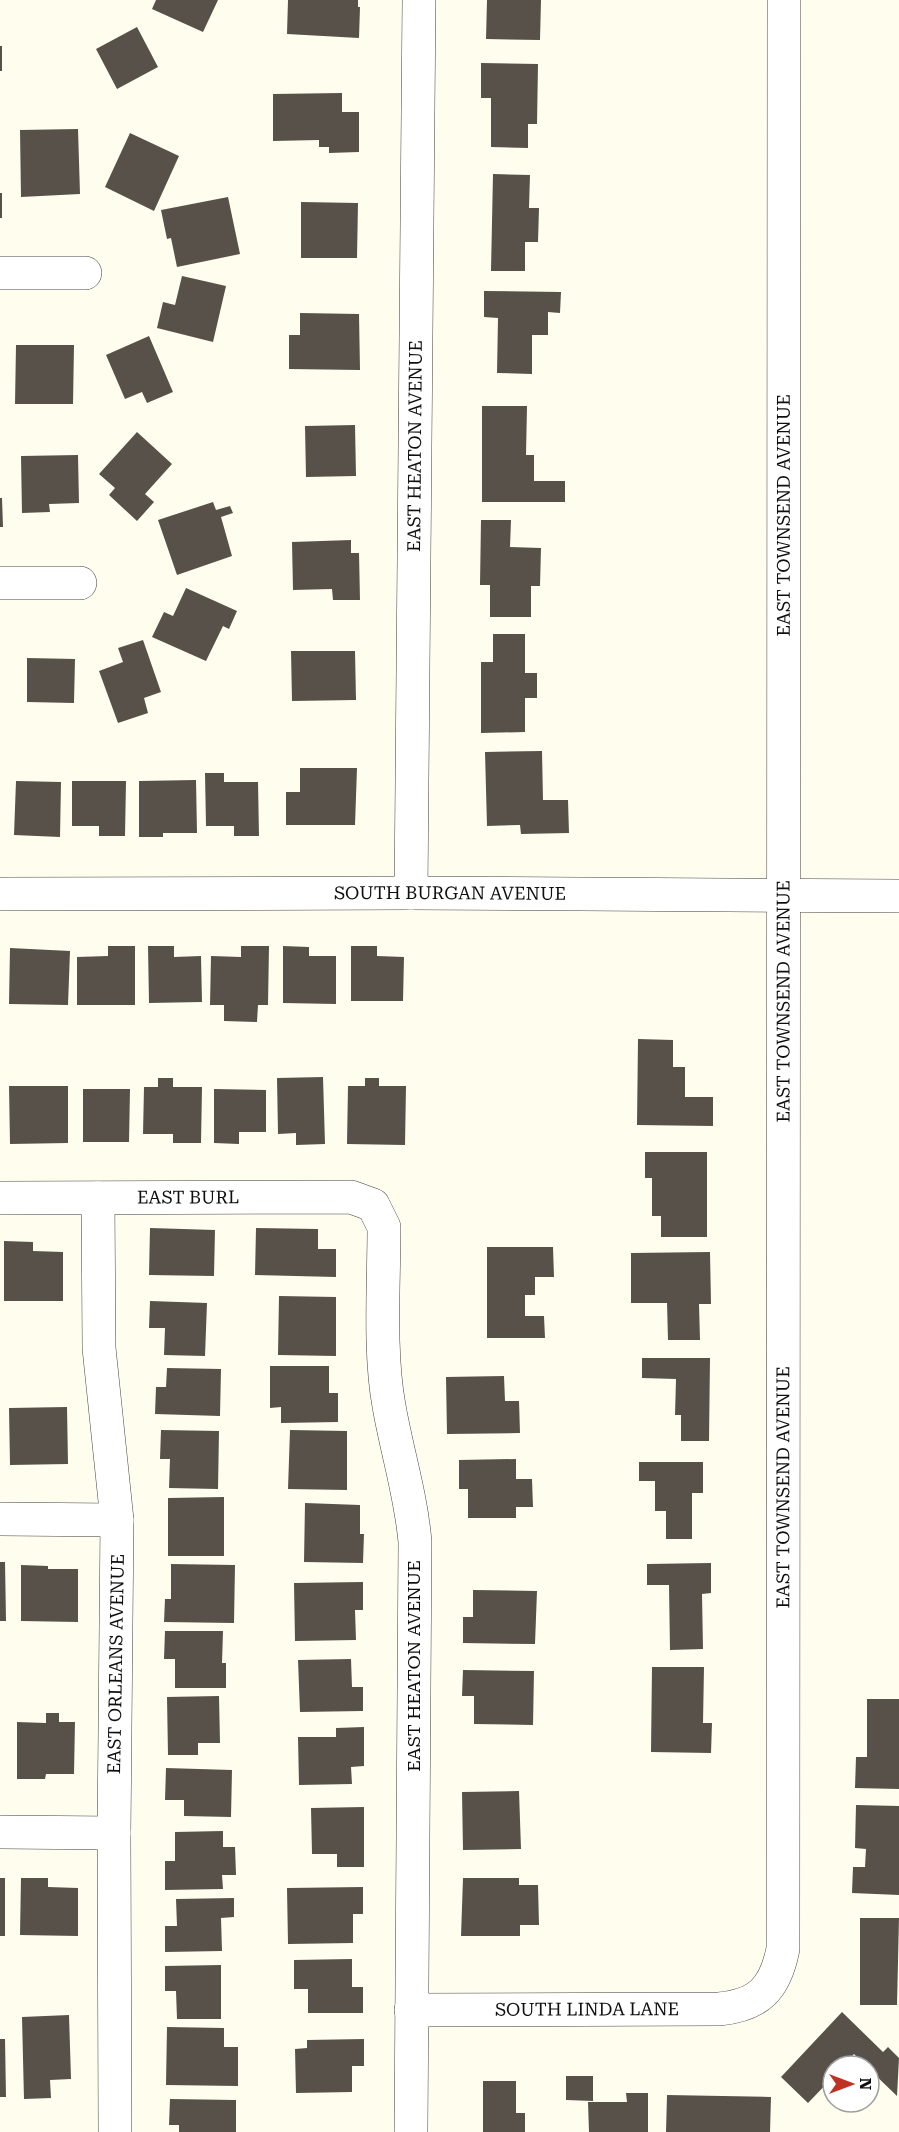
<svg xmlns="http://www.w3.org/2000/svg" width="899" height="2132" viewBox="0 0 899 2132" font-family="'Roboto Serif',serif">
<rect width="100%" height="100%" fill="#fffeee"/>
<path fill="#57514a" d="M156 0H218L203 32 152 9Z
M288 0H358V7H360L359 38 287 34Z
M487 0H541L540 40 486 39Z
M137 27 158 67 117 89 96 49Z
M0 46H2V71H0Z
M481 63 538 64 537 124H528V148L491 147V98H481Z
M342 93V112H359V152L329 153V147H319V140L273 141V94Z
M78 129 80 194 21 197 20 130Z
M130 133 179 156 154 211 105 187Z
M493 174 530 175 529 208H539L538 242H525V271H491Z
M0 193H2V218H0Z
M228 197 240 254 177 267 171 238 167 239 161 210Z
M301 202 358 203 357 258H301Z
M182 276 226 286 213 342 157 328 163 302 175 305Z
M484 291 561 292 560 313 548 312V335H532V374L497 373 498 318 484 317Z
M300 313 359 314 360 370 289 369V335H300Z
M149 336 173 392 147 403 142 392 125 399 106 355Z
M16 345H74L73 404H15Z
M482 406H527L526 455H534V481H565V502H482Z
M355 425 356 476 306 477 305 426Z
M137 432 172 464 145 494 154 502 137 521 109 495 115 488 99 474Z
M78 455 79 503 49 504 50 512 22 513 21 456Z
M0 498H2L3 527H0Z
M213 502 216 510 230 506 233 513 221 517 232 556 177 575 158 520Z
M481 520H511L510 547 541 548 540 586H531V617H490V585H480Z
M351 540V553H359L360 600H333L332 589 293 590 292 542Z
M186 588 237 611 229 629 223 626 206 661 152 637 164 612 173 616Z
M493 634H525V673H537V698H525V732L481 733V662H493Z
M143 640 161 692 144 698 148 713 118 723 99 671 123 662 118 648Z
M291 651H355L356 700 292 701Z
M27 658 75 659 74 703 27 702Z
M542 751 543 800H568L569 833 521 834 520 825 487 826 485 752Z
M300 768H357L355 825H286V792H300Z
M205 773H224V782H258L259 836H234V826H206Z
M196 780 197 833H163V837H139V781Z
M16 781 61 782 60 837 14 835Z
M72 781H126L125 836H99V826H72Z
M108 946H135V1005H77V957L108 956Z
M148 946H174V957L201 956 202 1002 149 1003Z
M241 946H269L268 1005H258L257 1022 224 1021V1005H210L211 956 241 957Z
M283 946 309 947V956H336V1004L283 1003Z
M351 946H377V956L404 957 403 1001H351Z
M10 948 70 951 68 1005 9 1004Z
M638 1039 673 1040V1067H685V1097H713V1126L637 1125Z
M323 1077 325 1144 296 1145V1133L278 1134 277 1078Z
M158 1078H173V1087H202L201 1143H173V1134H143L144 1087H158Z
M365 1078H379V1086H406L405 1145 347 1144 348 1086H365Z
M9 1086H68V1143L10 1144Z
M83 1089H130L129 1142H83Z
M214 1089 266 1090V1132H239V1144L214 1143Z
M645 1152H707V1237H661V1216H652V1178H645Z
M150 1228 215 1230 214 1276 149 1275Z
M256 1228 318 1229V1249H336V1277L255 1275Z
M4 1241 33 1242V1251L63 1252V1301H4Z
M487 1247H553L554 1277H535V1295H525V1316H544L545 1338H487Z
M710 1252 711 1304H699L700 1340H668L667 1303H631V1253Z
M279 1296 336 1297V1356L278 1355Z
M150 1301 207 1303 205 1356 164 1355 165 1328H149Z
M642 1358H710L709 1441H681V1415H675L676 1379 642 1378Z
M270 1366H329V1393H338V1422L281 1423V1407L270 1408Z
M167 1368 221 1369 220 1416 155 1414 156 1387H166Z
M504 1376 505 1401H519L520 1433 447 1434 446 1377Z
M67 1407 68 1464 10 1465 9 1408Z
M161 1430 219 1431 218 1489 169 1488 170 1459H160Z
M290 1430 347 1431V1490L288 1489Z
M516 1459V1479H532L533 1507H516V1518H468V1489H459V1460Z
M639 1462H703V1493H692V1539H666V1511H655V1481H639Z
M224 1497V1556H168V1498Z
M305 1503 360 1505V1534H364L363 1563 304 1562Z
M0 1562H5L6 1621H0Z
M711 1563V1593L702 1594 703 1649 670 1650 669 1585H647V1564Z
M171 1564 235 1565 234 1623 164 1622 165 1599H171Z
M21 1565 48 1566V1569H78V1622L21 1621Z
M363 1582V1610H355L356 1640 295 1641 294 1583Z
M473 1590 537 1591 535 1644 463 1643V1617H473Z
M165 1631H223L222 1663H226V1688H175V1659H164Z
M351 1659 352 1687H363V1711L300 1712 298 1660Z
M652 1667H704L703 1723H712L711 1753 651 1752Z
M463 1670 534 1671 533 1725 474 1724V1696H462Z
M219 1696 220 1743H198V1755H168L167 1697Z
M867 1699H899V1789L855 1788 856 1757H867Z
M46 1713H59V1722H75L74 1774H46L45 1779H17V1722L46 1723Z
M364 1727V1766L351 1767 352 1784 299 1785 298 1737H336V1728Z
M166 1768 232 1770 231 1817 184 1816V1800H165Z
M519 1791 521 1849 463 1850 462 1792Z
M856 1805 899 1806V1895L852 1893 853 1867H865L866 1849 855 1848Z
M364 1807V1867H337V1854H312L311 1808Z
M223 1831V1847H235L236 1875H222L223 1889 165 1890V1861H175V1832Z
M0 1878H5V1936H0Z
M21 1878H48V1887L78 1888V1936L20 1935Z
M463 1878H519V1885H538L539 1925H520V1936H461Z
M363 1887V1914H353V1943L288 1944 287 1888Z
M234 1898V1917L221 1918 222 1951 165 1952V1926H177L176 1899Z
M860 1918H899L897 2005H860Z
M352 1959V1987H363V2013H308V1989H294V1960Z
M221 1965V2019H177L176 1991H165V1966Z
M842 2012 883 2052 888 2047 899 2058 897 2096 869 2069V2066H866L854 2054 843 2066H833V2077L808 2103 781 2077Z
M69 2015 71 2079 50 2080 51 2098 24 2099 22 2017Z
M167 2027 224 2028V2047H238V2086L166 2085Z
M0 2039H5L6 2097H0Z
M364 2039V2066H352V2092L296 2093 295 2049 307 2048V2040Z
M566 2076H593V2101L566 2100Z
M483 2081H516V2113H525V2132H483Z
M626 2093H648V2132H589L588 2102H627Z
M667 2095 771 2097 770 2132H666Z
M170 2099 236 2100V2132H179V2125H169Z"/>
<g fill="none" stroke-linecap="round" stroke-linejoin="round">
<defs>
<g id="minor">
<path d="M0 273H85"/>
<path d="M0 583H80"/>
<path id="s1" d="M411 893 419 0"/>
<path id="s2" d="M0 894 411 893 899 896"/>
<path id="s3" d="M0 1198 351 1197 373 1205 384 1227C384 1284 379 1352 389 1406 397 1452 411 1495 415 1542L411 2132"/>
<path d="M98 1198 99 1348 117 1520 114 1833 115 2132"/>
<path d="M0 1519 117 1520"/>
<path d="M0 1832 114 1833"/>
<path id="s4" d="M411 2010 719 2009C759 2005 775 1989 783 1949L784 0"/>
</g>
</defs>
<use href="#minor" stroke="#414141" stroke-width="34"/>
<use href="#minor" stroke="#fff" stroke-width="33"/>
</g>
<g text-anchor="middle" stroke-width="6" stroke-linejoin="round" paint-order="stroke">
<g font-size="18" fill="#0e0e0e" stroke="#fff">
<text dy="6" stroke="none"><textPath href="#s1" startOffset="447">EAST HEATON AVENUE</textPath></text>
<text dy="6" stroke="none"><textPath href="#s4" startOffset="1838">EAST TOWNSEND AVENUE</textPath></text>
<text dy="6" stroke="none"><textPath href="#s2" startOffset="450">SOUTH BURGAN AVENUE</textPath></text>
<text dy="6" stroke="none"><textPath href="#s4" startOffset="1352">EAST TOWNSEND AVENUE</textPath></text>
<text dy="6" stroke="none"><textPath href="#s3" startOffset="188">EAST BURL</textPath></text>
<text dy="6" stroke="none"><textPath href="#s4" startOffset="866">EAST TOWNSEND AVENUE</textPath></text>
<text transform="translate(116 1664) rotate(-89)" y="6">EAST ORLEANS AVENUE</text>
<text transform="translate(414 1666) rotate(-90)" y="6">EAST HEATON AVENUE</text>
<text dy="6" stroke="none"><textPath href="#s4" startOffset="176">SOUTH LINDA LANE</textPath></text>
</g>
</g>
<g transform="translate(851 2084) rotate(90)"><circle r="28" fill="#ffffff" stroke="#9f9f9f" stroke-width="1.5"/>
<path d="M0-4.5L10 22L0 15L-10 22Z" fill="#bf3324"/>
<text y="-9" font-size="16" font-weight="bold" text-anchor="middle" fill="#0e0e0e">N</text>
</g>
</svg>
